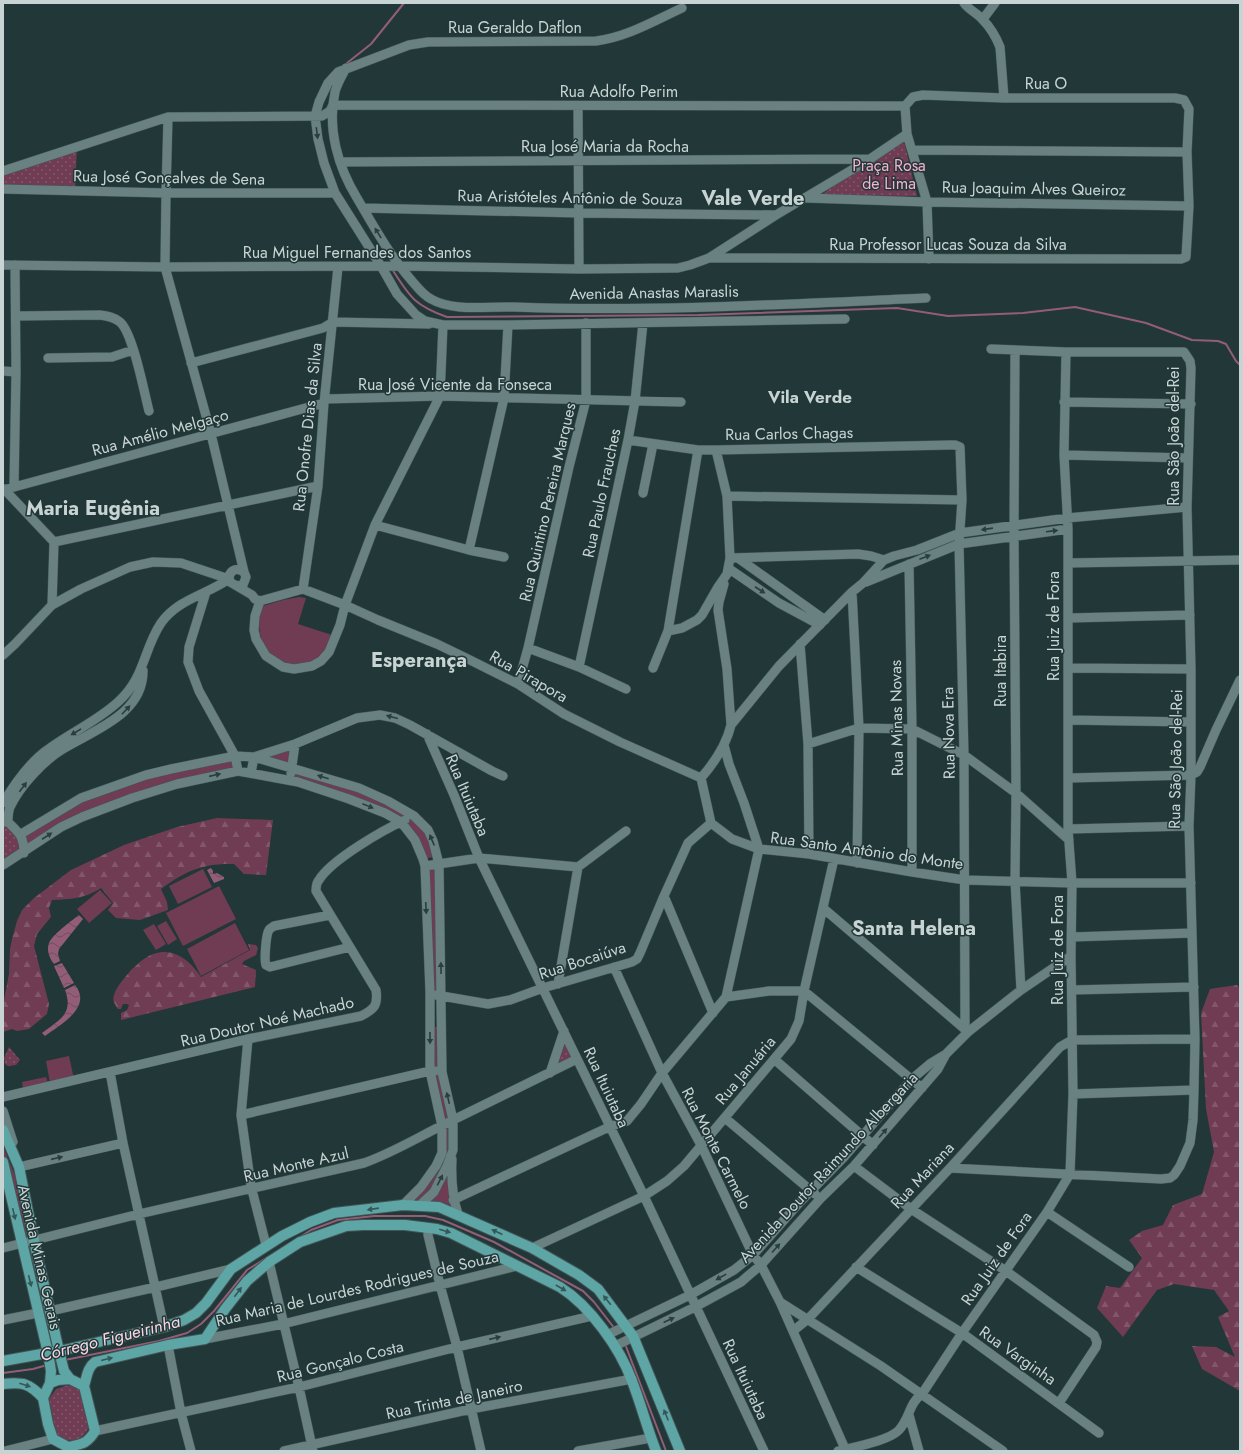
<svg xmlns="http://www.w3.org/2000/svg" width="1243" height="1454" viewBox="0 0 1243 1454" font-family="Jost,sans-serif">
<defs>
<pattern id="forest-firs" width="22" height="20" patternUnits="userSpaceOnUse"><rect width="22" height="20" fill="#6f3c54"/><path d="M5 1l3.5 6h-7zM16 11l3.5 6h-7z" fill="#82576c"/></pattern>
<pattern id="park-dots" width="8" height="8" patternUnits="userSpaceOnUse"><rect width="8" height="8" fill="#6f3c54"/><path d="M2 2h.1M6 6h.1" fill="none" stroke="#82576c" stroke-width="1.8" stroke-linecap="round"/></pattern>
<pattern id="water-waves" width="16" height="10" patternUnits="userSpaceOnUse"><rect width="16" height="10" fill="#945d77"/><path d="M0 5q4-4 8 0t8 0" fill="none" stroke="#6c505e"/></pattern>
</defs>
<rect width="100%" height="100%" fill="#223737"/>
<path fill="#6f3c54" d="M299 597 306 598 298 624 332 635C330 642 325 654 319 659 302 672 273 665 263 645 261 642 261 637 260 633 258 624 259 615 263 606L283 600Z
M295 744 292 768 388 801 428 830 438 856 423 859 401 822 289 780 292 768 254 757Z
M235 756 238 771 177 784 61 827 24 853 21 834 81 798 120 785Z
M439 864 441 996 430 995 425 866Z
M203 869 212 887 178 904 169 886Z
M219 886 236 919 183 946 166 913Z
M100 890 112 903 89 923 77 909Z
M166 921 177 939 168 945 157 926Z
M235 923 249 950 201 976 187 949Z
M154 924 166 944 156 950 143 930Z
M430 1027H442V1072L453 1120 442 1126 430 1071Z
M69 1056 74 1079 50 1083 46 1061Z
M46 1077 48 1083 23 1088 22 1082Z
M454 1125 452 1159 458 1214 403 1205 436 1166 442 1130Z
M3 1146 19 1185 28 1238H25L3 1152Z
M30 1249H32L54 1343 51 1345 49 1344 28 1250Z"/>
<path fill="url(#forest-firs)" d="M217 818 273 820 266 875 244 874 234 864C203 863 185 871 161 889L167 902 168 910 140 920 116 918 108 910 113 903 101 888C84 899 71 899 52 900L49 908 51 917 37 934 34 946 49 1004 47 1014 29 1029 17 1031 12 1029 3 1032V1005L9 974 10 949 12 939 17 921 22 910 34 898 71 870 124 845 177 827Z
M248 944 256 945 258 948 256 955 244 961 242 964 256 970 255 987 121 1020V1013L127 1010 129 1005 127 1004H123L121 1009H118C115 1004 112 1001 114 995 116 987 127 975 132 969 136 966 140 961 144 959 167 943 188 957 201 977L250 950Z
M1237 985 1240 989V1391L1202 1369 1192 1346 1216 1347 1235 1357 1218 1317 1229 1311 1214 1290 1174 1284 1157 1290 1123 1337 1097 1308 1106 1286 1120 1288 1142 1258 1129 1240 1142 1231 1163 1225 1173 1205 1202 1194 1214 1152 1206 1109 1201 1013 1210 989Z"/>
<path fill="url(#park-dots)" d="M904 141 917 196 821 195 870 159Z
M77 147 75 191 3 189V171Z
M3 822 21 834 24 853 3 865Z
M564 1031 577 1059 550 1073Z
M9 1047 20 1060 16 1065 8 1066 5 1064 4 1058Z
M68 1385 72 1386 80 1390 89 1426C84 1442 67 1445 56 1434L49 1399 56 1389Z"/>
<path fill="url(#water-waves)" d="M211 868 213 871V874L217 873 224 877V879L214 883 207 870Z
M79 915 83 919 59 949 58 954 60 961 54 964C50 959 46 950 49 943 53 934 70 922 79 915Z
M62 963 74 983 64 988 54 966Z
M75 985C93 1007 60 1025 45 1036L42 1033C59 1020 74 1014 65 990Z"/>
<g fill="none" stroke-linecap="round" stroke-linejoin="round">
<path stroke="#945d77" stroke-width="2" d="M347 63 371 44 404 3
M392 269C410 297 414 305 447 317L699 315 897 308 948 316 1023 313 1075 307 1146 323 1192 340 1218 341 1226 344 1236 361 1240 365
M625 1344 666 1451
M65 1360 159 1341 187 1333 201 1324 214 1311 247 1270 311 1230 338 1220 374 1216H425L443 1220 494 1242 583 1291 594 1302 615 1329
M3 1373 33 1369 47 1365"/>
<defs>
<path id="minor" d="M964 3C969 10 977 13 983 20 990 27 996 37 1000 47L1004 98
M682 8C654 21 627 37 596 41L428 42 409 45 338 72 328 83 319 102 315 116 318 139 324 163 335 193 381 266 397 294 416 315 425 321 443 325H508L845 319
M983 19 995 3
M346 68C342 76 337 84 335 92 327 129 338 167 357 198 374 227 390 256 412 281 418 288 423 295 431 299 453 312 488 306 514 307 651 312 789 304 926 298
M333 105 905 106
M578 106 579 269
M905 106 907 134 927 202 929 259
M168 117 166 193 165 267 211 434 244 572
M912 150 1187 152
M340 162 869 159
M3 171 168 117 322 116 330 111 333 105
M3 189 166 193H335
M807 198 927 202 1189 206
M363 208 579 213 776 215
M709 258 1181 259 1186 257 1189 206 1187 152 1189 109 1184 100 1175 98H1004L923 95 913 97 905 106
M3 265 165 267 399 266 579 269 678 268 690 265 709 258 776 215 870 159 907 134
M16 316 100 315C108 316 114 317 120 322 133 333 144 392 149 411
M1015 351 1014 535 1016 793 1015 881 1021 990
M48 358 112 357 133 350
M191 363 323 328 333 322 429 324
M3 371 16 372
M325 399 440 396 681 402
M1064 402 1191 404
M628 440 698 450H716L950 445H955L960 447 962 500 959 544 964 755 965 1028
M1064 455 1188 458
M14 487 16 372 15 265
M4 489 54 542 52 605
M3 490 324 403
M643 493 653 444
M727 496 962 500
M375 525 469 550 504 557
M54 542 318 486
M469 550 504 398 508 325
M730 558 858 554 871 556 884 560
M738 558 825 620
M1068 563 1240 560
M909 564 912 729V872
M728 568 779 603 820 625
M866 582 959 544 1068 529
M724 584 719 602 718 610 727 669 731 725
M237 586 243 585 246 577 244 572C235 566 227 572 230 582L252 595 255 599 260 601 303 589 345 605 378 620 437 644 468 659 518 684 564 714 620 742 701 778
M303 589 318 486 324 403 338 267
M206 592 189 647 188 662 199 691 235 756 238 771
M852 592 859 728 857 863
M260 601 255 616 254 630 256 639 266 656 283 667 294 669 312 666 321 661 329 652 340 625 345 605 375 525 440 396 443 325
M1069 618 1190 615
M668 631 682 628 697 620 702 615 718 587 727 574 730 558 727 496 716 450
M800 644 808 744 809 854
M528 648 579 667 626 689
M3 655 15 644 52 605 81 589 130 567 153 562 181 563 229 579
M579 667 628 440 635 401 643 323
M653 668 668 631 698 450
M1069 668 1191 669
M518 684 528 648 569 467 586 400V323
M1068 720 1190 722
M427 734 454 795 479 858 644 1196 764 1451
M808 744 859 728 912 729 964 755 1016 793 1069 840
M724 745 729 764 744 803 759 849 726 997
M251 773 254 757 295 744 357 718 380 715 395 718 410 725 492 771 503 776
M291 773 295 744
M701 778C715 762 726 746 731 725L779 666 852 592 863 583 884 560 894 556 917 550 960 533 1067 518 1187 507
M701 778 711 823 732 839 759 849 809 854 912 872 965 880 1072 883H1191
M1069 778 1191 775 1197 772 1200 767 1216 730 1240 680
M3 803C15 783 30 761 50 748 72 732 97 721 118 702 145 678 143 650 161 623 178 599 206 595 229 579
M3 822H8C19 833 24 836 24 853
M8 822C8 817 8 812 10 807 20 786 43 761 63 749 94 730 144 714 143 670
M1068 829 1189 826
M21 834 81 798 146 775 171 769 235 756 254 757 359 788 388 801 414 816 428 830 433 841 439 864 442 1072 453 1120V1150L447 1166 434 1192 420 1205
M3 865 61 827 82 817 132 798 177 784 238 771 298 782 349 799 385 813 401 822 415 840 423 859 425 866 430 992V1071L442 1126V1153L436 1166 421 1187 403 1205
M425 866 479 858 578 867 626 831
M664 896 713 1013
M823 908 967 1031
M330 915 274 926C273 927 270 928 269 930 266 934 264 960 266 965L270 967 350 947
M1072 937 1192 933
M614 967 662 1073 701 1145 753 1255 761 1265 780 1302 846 1451
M558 984 578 867
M1072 990 1194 987
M436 995 488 1004 510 1000 543 988 632 962 637 959 640 953 664 896 688 843 711 823
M248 1039 241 1115 251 1186 266 1245
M774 1059 873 1145
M110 1072 123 1143 164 1327
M550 1073 564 1031
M1073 1094 1194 1090
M3 1097 248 1039 361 1016C375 1009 378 1005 376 990L316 891C316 887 316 883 319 880 331 860 383 830 405 820
M3 1111 13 1142
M241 1115 430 1071H435
M725 1118 815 1194
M452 1159C451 1179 452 1196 458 1214
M854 1166 911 1209 1006 1271 1094 1335 1097 1342 1096 1347 1059 1403
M19 1167 123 1143
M950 1168 1161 1179 1170 1178 1174 1175 1180 1166 1190 1143 1193 1120 1194 1090 1195 1039 1189 826 1191 775V669L1187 507 1191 368 1190 361 1184 352H1066L991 349
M453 1200 609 1127 627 1121 641 1104 662 1073 726 997 769 991H804L922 1088
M1047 1212 1129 1267
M428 1228V1235L440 1285 457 1347 481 1451
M3 1248 139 1214 364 1163C392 1153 417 1138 443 1125 488 1103 533 1081 577 1059
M532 1248 644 1196 667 1181 684 1166 791 1039 799 1021 804 991 834 859
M269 1262 299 1387 313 1451
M856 1267 962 1333 1099 1433
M780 1302 881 1366 1003 1451
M50 1311 156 1287 231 1269
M3 1320 38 1313
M793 1331 808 1319 950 1168 1060 1047 1072 1040 1195 1039
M607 1335 690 1295 734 1270 753 1255 800 1202 844 1157 912 1079 931 1063 946 1054 968 1032 1021 990 1071 956
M205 1339 283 1324 517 1266
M168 1345 181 1413 191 1451
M615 1346 695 1307 741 1282 749 1275 761 1265 821 1198 854 1166 938 1069 946 1054
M909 1415 919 1451
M95 1431 299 1387 457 1347 592 1316
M5 1451 53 1439
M284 1451 471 1409 632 1379
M578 1451 651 1438
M838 1451C853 1447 889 1441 899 1430 910 1418 909 1403 922 1394L962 1333 1047 1212 1070 1174 1073 1094 1071 956 1072 883 1068 829V529L1064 455 1066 352"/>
<path id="major" d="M3 1130 19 1167 34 1241 59 1351 64 1371 70 1379
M3 1162 48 1353 51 1371 50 1383
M3 1361 64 1350 164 1327 184 1320 196 1313 206 1303 231 1269 282 1236 310 1222 334 1213 403 1205 439 1207 532 1248 579 1275 598 1289 633 1336 680 1451
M70 1379 84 1386 95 1431C87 1444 82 1444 68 1447L53 1439 48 1424 43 1398 50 1383 58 1380Z
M3 1384C23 1382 29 1383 43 1398
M84 1386C87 1377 87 1368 95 1362L168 1345 205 1339 225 1309 247 1281 269 1262 300 1242 346 1226 363 1225H405L437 1229 451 1233 560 1287C590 1306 620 1348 632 1381 641 1404 647 1428 656 1451"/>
</defs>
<use href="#minor" stroke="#425555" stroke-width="10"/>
<use href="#major" stroke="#425555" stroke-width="12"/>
<use href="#minor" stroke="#698181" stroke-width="9"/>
<use href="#major" stroke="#5ea5a6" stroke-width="10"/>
</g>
<defs><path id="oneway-solid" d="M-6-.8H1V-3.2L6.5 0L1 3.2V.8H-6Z"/></defs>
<g fill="#293e3e">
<use href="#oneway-solid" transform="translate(317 133) rotate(83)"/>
<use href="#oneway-solid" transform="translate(378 233) rotate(-122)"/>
<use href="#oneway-solid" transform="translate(987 529) rotate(172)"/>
<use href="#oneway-solid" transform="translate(1052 531) rotate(-7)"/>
<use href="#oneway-solid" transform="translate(925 557) rotate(-21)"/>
<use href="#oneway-solid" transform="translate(760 590) rotate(33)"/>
<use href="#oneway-solid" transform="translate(126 710) rotate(-46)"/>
<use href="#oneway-solid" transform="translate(392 717) rotate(-165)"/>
<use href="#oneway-solid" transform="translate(76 732) rotate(149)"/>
<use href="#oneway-solid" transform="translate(215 775) rotate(-13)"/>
<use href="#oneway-solid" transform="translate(323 777) rotate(-162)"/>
<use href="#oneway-solid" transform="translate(23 787) rotate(-53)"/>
<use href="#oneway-solid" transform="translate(368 806) rotate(22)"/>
<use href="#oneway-solid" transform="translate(47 836) rotate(-33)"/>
<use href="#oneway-solid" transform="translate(432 840) rotate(-113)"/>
<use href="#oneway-solid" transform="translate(426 908) rotate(87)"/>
<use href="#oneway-solid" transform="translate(441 968) rotate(-91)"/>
<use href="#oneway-solid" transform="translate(430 1038) rotate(90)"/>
<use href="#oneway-solid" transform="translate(448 1098) rotate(-103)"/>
<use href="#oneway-solid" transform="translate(883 1133) rotate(-49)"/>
<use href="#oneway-solid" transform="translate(57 1158) rotate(-13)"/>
<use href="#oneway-solid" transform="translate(440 1180) rotate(-63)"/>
<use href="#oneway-solid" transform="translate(776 1248) rotate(-48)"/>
<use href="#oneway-solid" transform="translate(721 1277) rotate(151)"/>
<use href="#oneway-solid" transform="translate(669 1320) rotate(-25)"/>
<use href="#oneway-solid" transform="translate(495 1338) rotate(-13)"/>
</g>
<g fill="#345858">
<use href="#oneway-solid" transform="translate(373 1209) rotate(172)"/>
<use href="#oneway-solid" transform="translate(14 1214) rotate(77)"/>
<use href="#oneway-solid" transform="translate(445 1231) rotate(16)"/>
<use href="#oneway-solid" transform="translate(497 1232) rotate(-155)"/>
<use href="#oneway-solid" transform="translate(30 1281) rotate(76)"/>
<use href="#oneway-solid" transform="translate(561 1288) rotate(30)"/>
<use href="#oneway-solid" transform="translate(238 1292) rotate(-53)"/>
<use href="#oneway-solid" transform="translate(607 1300) rotate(-129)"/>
<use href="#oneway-solid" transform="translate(107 1359) rotate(-14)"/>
<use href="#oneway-solid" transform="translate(25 1385) rotate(18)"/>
<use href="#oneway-solid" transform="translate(666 1415) rotate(-112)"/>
</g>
<g text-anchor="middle" stroke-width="3" stroke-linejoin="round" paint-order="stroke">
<g font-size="16" fill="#c8d4d4" stroke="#223737">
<text x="515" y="33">Rua Geraldo Daflon</text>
<text x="1046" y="89">Rua O</text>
<text x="619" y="97">Rua Adolfo Perim</text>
<text x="605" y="152">Rua José Maria da Rocha</text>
<text transform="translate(169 177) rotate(1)" y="6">Rua José Gonçalves de Sena</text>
<text transform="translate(1034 188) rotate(1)" y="6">Rua Joaquim Alves Queiroz</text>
<text transform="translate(570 197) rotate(1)" y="6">Rua Aristóteles Antônio de Souza</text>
<text x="948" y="250">Rua Professor Lucas Souza da Silva</text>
<text x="357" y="258">Rua Miguel Fernandes dos Santos</text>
<text transform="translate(654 292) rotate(-1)" y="6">Avenida Anastas Maraslis</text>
<text x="455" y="390">Rua José Vicente da Fonseca</text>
<text transform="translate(307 427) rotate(-84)" y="6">Rua Onofre Dias da Silva</text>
<text transform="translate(160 432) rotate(-15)" y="6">Rua Amélio Melgaço</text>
<text transform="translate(789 433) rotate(-1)" y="6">Rua Carlos Chagas</text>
<text transform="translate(1173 436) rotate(-90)" y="6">Rua São João del-Rei</text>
<text transform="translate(601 493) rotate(-78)" y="6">Rua Paulo Frauches</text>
<text transform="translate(547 502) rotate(-77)" y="6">Rua Quintino Pereira Marques</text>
<text transform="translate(1053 626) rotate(-90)" y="6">Rua Juiz de Fora</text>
<text transform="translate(1000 671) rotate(-90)" y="6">Rua Itabira</text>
<text transform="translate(529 676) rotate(30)" y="6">Rua Pirapora</text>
<text transform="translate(896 718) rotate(-91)" y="6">Rua Minas Novas</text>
<text transform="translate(948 733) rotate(-91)" y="6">Rua Nova Era</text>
<text transform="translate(1175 759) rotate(-89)" y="6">Rua São João del-Rei</text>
<text transform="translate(468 795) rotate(67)" y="6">Rua Ituiutaba</text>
<text transform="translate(867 850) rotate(8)" y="6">Rua Santo Antônio do Monte</text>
<text transform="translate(1057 950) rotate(-90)" y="6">Rua Juiz de Fora</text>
<text transform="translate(582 960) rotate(-18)" y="6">Rua Bocaiúva</text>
<text transform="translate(267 1021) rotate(-13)" y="6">Rua Doutor Noé Machado</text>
<text transform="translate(745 1070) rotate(-50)" y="6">Rua Januária</text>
<text transform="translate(607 1087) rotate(65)" y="6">Rua Ituiutaba</text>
<text transform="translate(717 1148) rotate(63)" y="6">Rua Monte Carmelo</text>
<text transform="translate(296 1164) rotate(-13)" y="6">Rua Monte Azul</text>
<text transform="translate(828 1167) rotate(-47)" y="6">Avenida Doutor Raimundo Albergaria</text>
<text transform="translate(922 1175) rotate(-47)" y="6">Rua Mariana</text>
<text transform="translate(40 1257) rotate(77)" y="6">Avenida Minas Gerais</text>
<text transform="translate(996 1258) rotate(-55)" y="6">Rua Juiz de Fora</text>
<text transform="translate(357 1288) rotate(-13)" y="6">Rua Maria de Lourdes Rodrigues de Souza</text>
<text transform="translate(1018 1355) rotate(35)" y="6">Rua Varginha</text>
<text transform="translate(340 1361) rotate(-14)" y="6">Rua Gonçalo Costa</text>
<text transform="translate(746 1379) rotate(65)" y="6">Rua Ituiutaba</text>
<text transform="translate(454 1399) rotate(-12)" y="6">Rua Trinta de Janeiro</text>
</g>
<g font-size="16" fill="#f6b2d0" stroke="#223737">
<text x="889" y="171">Praça Rosa<tspan x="889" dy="18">de Lima</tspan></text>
</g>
<g font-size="17" font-weight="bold" fill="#c8d4d4" stroke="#223737">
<text x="810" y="403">Vila Verde</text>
</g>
<g font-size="17" font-style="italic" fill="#fad6e5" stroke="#223737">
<text transform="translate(110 1338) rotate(-14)" y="6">Córrego Figueirinha</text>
</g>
<g font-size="20" font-weight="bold" fill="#c8d4d4" stroke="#223737">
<text x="753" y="205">Vale Verde</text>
<text x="93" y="515">Maria Eugênia</text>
<text x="419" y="667">Esperança</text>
<text x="914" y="935">Santa Helena</text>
</g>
</g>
<rect width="1243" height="1454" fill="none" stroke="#c8d4d4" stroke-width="8"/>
</svg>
